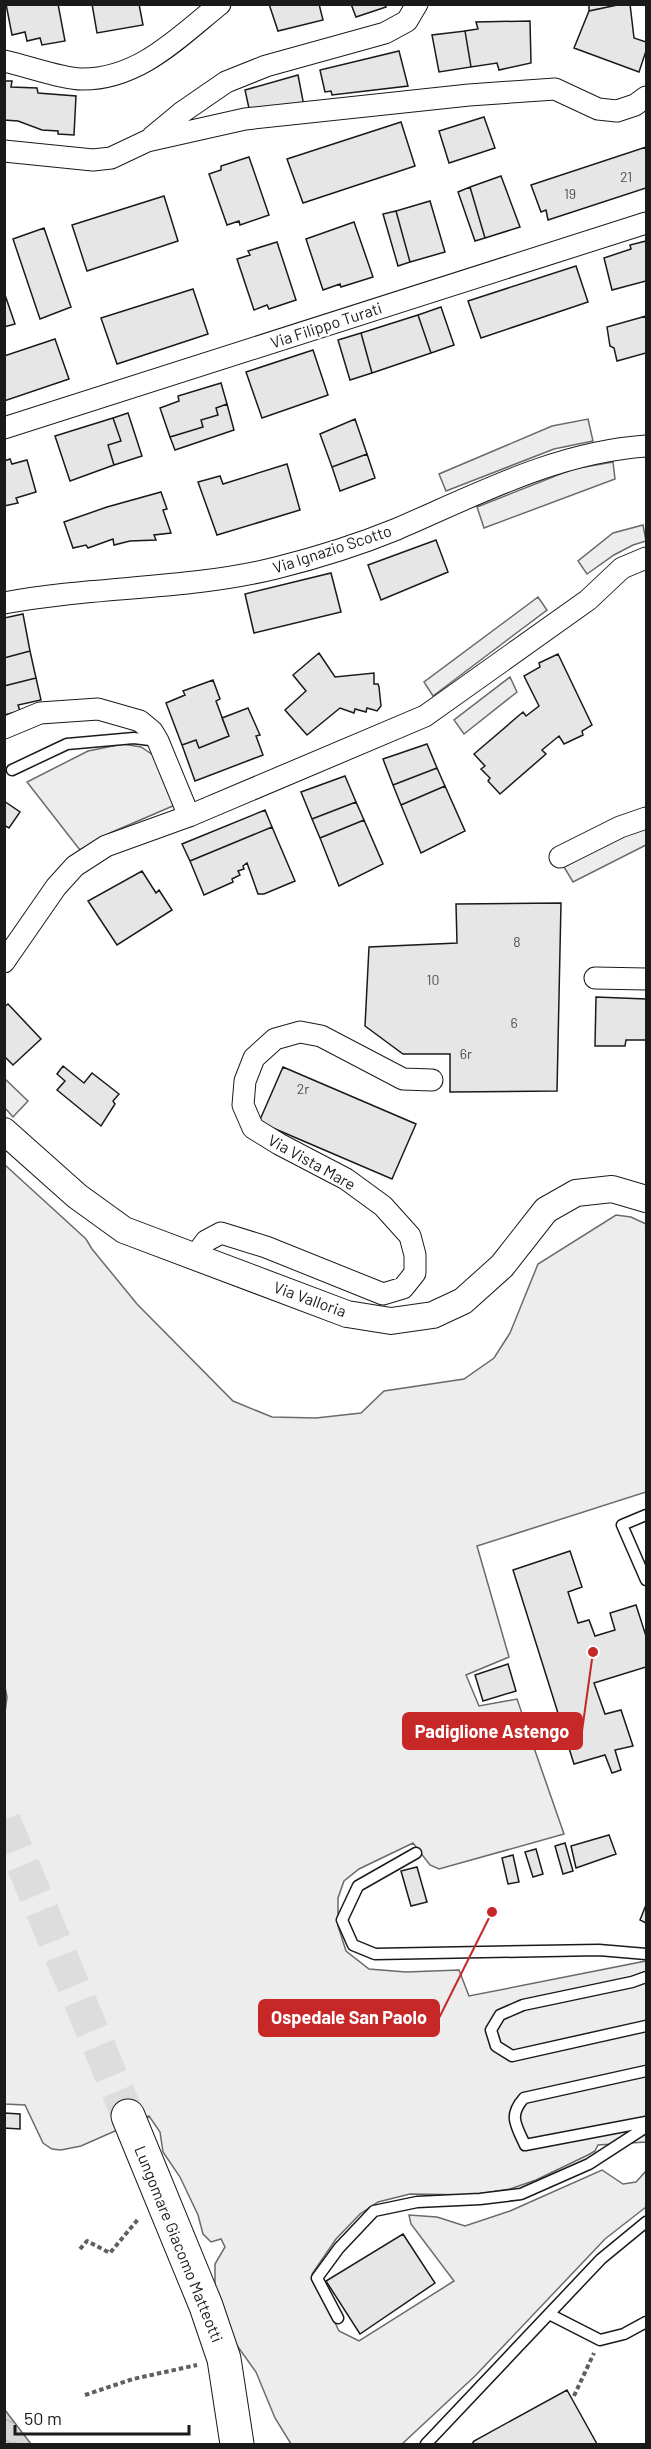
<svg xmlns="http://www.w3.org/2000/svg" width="651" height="2449" viewBox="0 0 651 2449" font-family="Barlow,sans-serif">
<defs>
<pattern id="water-ripples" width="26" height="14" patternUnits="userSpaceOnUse" patternTransform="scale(1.5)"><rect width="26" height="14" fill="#d7d7d7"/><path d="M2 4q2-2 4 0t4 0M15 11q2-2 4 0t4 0" fill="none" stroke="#b8b8b8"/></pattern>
</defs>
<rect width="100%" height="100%" fill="#fff"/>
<path fill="#ededed" stroke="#6a6a6a" stroke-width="1.5" d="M588 419 593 441 554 449 446 491 439 474 552 426Z
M613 462 615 479 484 528 477 507 573 469Z
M643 525 646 541 633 545 614 555 587 574 578 561 613 533Z
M538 597 547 610 433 696 424 682Z
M510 677 517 692 464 734 454 720Z
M123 744 141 747 153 755 175 805 110 833 80 850 27 782 88 751Z
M646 829V845L573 882 564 867 626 834Z
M4 1078 28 1101 13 1117 5 1108Z
M5 1165 86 1239 92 1249 137 1304 233 1401 272 1417 316 1418 361 1413 384 1391 464 1379 494 1358 510 1333 538 1264 616 1215 631 1217 646 1224V1492L477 1546 509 1657 466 1675 479 1706 517 1699 564 1834 439 1869 430 1865 413 1843 359 1869 344 1881 338 1898V1926L346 1951 369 1969 406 1972 459 1970 469 1996 646 1961V2142L598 2145 595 2151 588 2155 536 2180 510 2189 472 2195 410 2194 378 2202 360 2214 336 2239 312 2274 339 2331 359 2341 454 2281 411 2224 409 2215 437 2217 465 2226 510 2211 602 2170 623 2184 636 2182 646 2171V2207L605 2239 475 2376 402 2444H291L275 2418 256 2372 228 2333 221 2315 215 2285V2264L225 2247 221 2239 211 2242 203 2234 198 2215 180 2177 163 2152 160 2132 149 2116 81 2146 61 2150 52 2149 43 2143 25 2105 5 2104 4 1720 7 1697 4 1682Z"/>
<path fill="url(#water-ripples)" stroke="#6a6a6a" stroke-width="1.5" d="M5 2410 31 2444H5Z"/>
<path fill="#e6e6e6" stroke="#1a1a1a" stroke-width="1.5" d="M6 4H58L65 41 42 45 40 38 27 41 25 32 12 35Z
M92 4H139L143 25 97 33Z
M269 4H319L323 20 278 31Z
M351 4H385L386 7 356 17Z
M589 4H622L589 11Z
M622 4H630L634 38 646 42V51L639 72 574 48 589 11Z
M530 21 531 63 499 70 497 63 471 67 465 31 478 29 476 22Z
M465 31 471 67 439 72 432 35Z
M399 51 408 86 332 95 331 91 325 92 320 70Z
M298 75 304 106 250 113 245 90Z
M4 81H12L11 87 37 88 38 93 76 96 74 135 58 134V131L42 130 18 121 4 120Z
M484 117 495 148 449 163 439 131Z
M401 122 415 166 303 203 287 159Z
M646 147V188L548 220 546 210 541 212 531 185Z
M249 157 269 215 240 225 239 221 227 225 209 174 221 170V166Z
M501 176 520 227 485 238 470 187Z
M470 187 485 238 475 241 458 192Z
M164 196 178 241 87 271 72 225Z
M430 201 445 252 410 262 396 211Z
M396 211 410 262 398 266 383 214Z
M354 222 373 277 341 287 340 284 323 290 306 239Z
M44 228 71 307 40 319 13 239Z
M646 241V281L612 290 604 258 631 249 630 245Z
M277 242 296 300 269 309 267 305 254 310 237 259 250 255 248 251Z
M576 266 588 302 481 338 468 301Z
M193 289 208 334 117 364 101 318Z
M4 292 15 324 4 327Z
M441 307 454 345 431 353 418 315Z
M418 315 431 353 372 373 361 333Z
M646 316V353L617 361 614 348 610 346 607 327Z
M361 333 372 373 350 380 338 340Z
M55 339 69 379 4 401V356Z
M313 350 328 395 262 418 246 372Z
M221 383 227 404 216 408 218 415 201 420 203 427 170 437 160 408 179 401 178 396Z
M227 404 234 430 175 450 170 437 203 427 201 420 218 415 216 408Z
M128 413 142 456 114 465 108 445 121 441 113 418Z
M113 418 121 441 108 445 114 465 70 481 55 436Z
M355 419 367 454 332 467 320 434Z
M367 454 375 478 340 491 332 467Z
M10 459 12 464 27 460 36 492 16 498 18 503 4 506V461Z
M287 464 300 510 217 535 198 482 220 476 223 484Z
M161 492 167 509 163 510 171 533 154 535 156 540 130 541 114 545 113 539 88 548 86 545 73 548 64 522 107 507Z
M436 540 448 572 381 600 368 565Z
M331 573 341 612 254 633 245 594Z
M23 614 30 651 4 658V618Z
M30 651 36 678 4 686V658Z
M319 653 335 677 374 673V684H378L379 687 381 706 377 711 367 708 366 712 355 709 354 713 340 708 307 735 285 710 306 691 293 675Z
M558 654 592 725 582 731 583 735 564 744 559 736 542 750 546 754 500 794 488 781 490 778 481 769 485 766 474 754 523 712 526 716 539 706 524 676 540 667 539 663Z
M36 678 41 700 18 705 20 711 4 715V686Z
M213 680 220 699 216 701 229 736 199 748 196 740 182 745 166 703 185 695 183 691Z
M248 708 260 735 256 736 263 755 195 781 182 745 196 740 199 748 229 736 222 718Z
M427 744 437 768 393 785 383 759Z
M437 768 445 786 401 805 393 785Z
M345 776 356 802 312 819 301 792Z
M445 786 465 831 421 853 401 805Z
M4 801 20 812 9 828 4 825Z
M356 802 364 820 320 838 312 819Z
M265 810 272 827 190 861 182 844Z
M364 820 383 864 339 886 320 838Z
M272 827 295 881 264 894H258L247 863 243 866 244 869 238 871 240 875 232 879 233 882 204 895 190 861Z
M142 871 156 893 159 890 172 910 117 945 88 901Z
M561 903 557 1091 450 1092V1054H403L365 1026 369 947 457 943 456 904Z
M596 997 646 999V1040H626L625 1046H595Z
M8 1004 41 1039 13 1065 4 1056V1007Z
M63 1066 84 1083 92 1073 119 1094 113 1101 115 1104 101 1126 57 1090 65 1081 57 1074Z
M283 1067 416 1124 392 1179 259 1122Z
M570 1551 582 1587 568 1592 578 1623 589 1620 595 1636 615 1630 610 1613 636 1605 646 1636V1667L594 1683 605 1714 621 1710 633 1746 615 1750 621 1770 612 1773 605 1755 574 1764 513 1570Z
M508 1664 516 1691 483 1701 475 1675Z
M609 1835 616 1854 576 1868 571 1846Z
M565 1843 573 1871 563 1874 555 1846Z
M536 1849 543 1874 533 1877 525 1852Z
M513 1855 519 1882 508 1884 502 1858Z
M417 1867 427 1902 411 1906 401 1871Z
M646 1905V1923L640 1920Z
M4 2113 20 2114V2129L4 2128Z
M403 2234 435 2283 360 2334 326 2281Z
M567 2390 597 2444H472L474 2441Z"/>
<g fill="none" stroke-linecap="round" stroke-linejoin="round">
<path stroke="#ddd" stroke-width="33" stroke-dasharray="33 16" stroke-linecap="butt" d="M4 1820 128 2116"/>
<defs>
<path id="service" d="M12 770 67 744 134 738 158 741
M646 1515 622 1525 646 1580
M416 1853 358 1886 342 1920 353 1945 375 1954 599 1950 646 1954
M646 1977 632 1982 523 2005 500 2015 491 2030 496 2046 512 2056 646 2026
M646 2071 524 2098C508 2116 516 2125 525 2145L646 2122
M551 2315 600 2340 624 2334 646 2322
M338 2318 317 2278 339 2248 374 2211 417 2202 480 2199 521 2194 589 2164 646 2127
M426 2444 601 2259 646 2222"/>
<path id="minor" d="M4 61C24 65 62 79 81 79 138 80 178 38 220 4
M152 137 181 113 226 82 266 66 385 33 407 21 417 4
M4 151 93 160 111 158 147 141 245 119 469 95 555 89 598 109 617 111 635 105 646 97
M4 428 646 223
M4 603C94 586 187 590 276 568 316 558 358 545 397 529 478 494 557 452 646 446
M4 728 40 713 98 709 140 721 152 731 158 741 189 816
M560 857 620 827 646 818
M4 962 56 887 75 866 106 846 189 816 425 716 588 600 622 568 646 558
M595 978 646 979
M195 1256 206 1241 221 1233 266 1247 383 1294 403 1288 415 1273V1255L410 1236 383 1206 346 1179 279 1144 253 1128 243 1105 245 1081 254 1058 275 1039 300 1032 321 1036 403 1079 432 1080"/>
<path id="tertiary" d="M4 1131 77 1196 124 1230 347 1314 391 1321 433 1315 463 1301 502 1266 546 1210 576 1193 612 1189 646 1199"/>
<path id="primary" d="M128 2116 206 2306 224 2359 237 2444"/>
</defs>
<use href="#service" stroke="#1a1a1a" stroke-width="13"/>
<use href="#minor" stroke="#1a1a1a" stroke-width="23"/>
<use href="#tertiary" stroke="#1a1a1a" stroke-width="28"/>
<use href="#primary" stroke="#1a1a1a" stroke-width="35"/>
<path stroke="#5f5f5f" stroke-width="4" stroke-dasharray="4.5 3" stroke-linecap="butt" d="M80 2249 87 2241 110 2253 139 2218
M85 2395 133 2379 197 2365
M574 2396 594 2353"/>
<use href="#service" stroke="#fff" stroke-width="10"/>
<use href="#minor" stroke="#fff" stroke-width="21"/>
<use href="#tertiary" stroke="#fff" stroke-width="26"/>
<use href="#primary" stroke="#fff" stroke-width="33"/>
</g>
<g text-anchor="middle" stroke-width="4.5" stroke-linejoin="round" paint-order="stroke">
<g font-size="14" fill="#4d4d4d">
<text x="626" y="182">21</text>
<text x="570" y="199">19</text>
<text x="517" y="947">8</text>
<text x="433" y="985">10</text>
<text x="514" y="1028">6</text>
<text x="466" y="1059">6r</text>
<text x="303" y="1094">2r</text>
</g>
<g font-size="16" fill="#1a1a1a" stroke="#fff">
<text transform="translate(326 325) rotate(-18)" y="6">Via Filippo Turati</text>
<text transform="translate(332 549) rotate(-18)" y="6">Via Ignazio Scotto</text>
<text transform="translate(312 1162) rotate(29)" y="6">Via Vista Mare</text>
<text transform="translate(310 1299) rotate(20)" y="6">Via Valloria</text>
<text transform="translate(179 2244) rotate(68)" y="6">Lungomare Giacomo Matteotti</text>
</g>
</g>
<path fill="none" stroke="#c62828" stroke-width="2" d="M593 1652L582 1731M492 1912L439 2018"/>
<g fill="#c62828" stroke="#fff" stroke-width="2">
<circle cx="593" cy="1652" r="6"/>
<circle cx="492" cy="1912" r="6"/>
</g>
<g fill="#c62828" stroke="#c62828" stroke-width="2">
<rect x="403" y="1713" width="179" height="36" rx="6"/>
<rect x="259" y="2000" width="180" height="36" rx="6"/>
</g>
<g font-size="18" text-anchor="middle" font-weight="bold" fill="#fff">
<text x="492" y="1738">Padiglione Astengo</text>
<text x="349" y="2024">Ospedale San Paolo</text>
</g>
<rect width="651" height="2449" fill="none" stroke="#1a1a1a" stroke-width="12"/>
<path d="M15 2425v9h174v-9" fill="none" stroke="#1a1a1a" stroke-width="3"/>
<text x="24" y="2425" font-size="18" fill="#1a1a1a" stroke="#ffffff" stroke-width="4.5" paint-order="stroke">50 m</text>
</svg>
